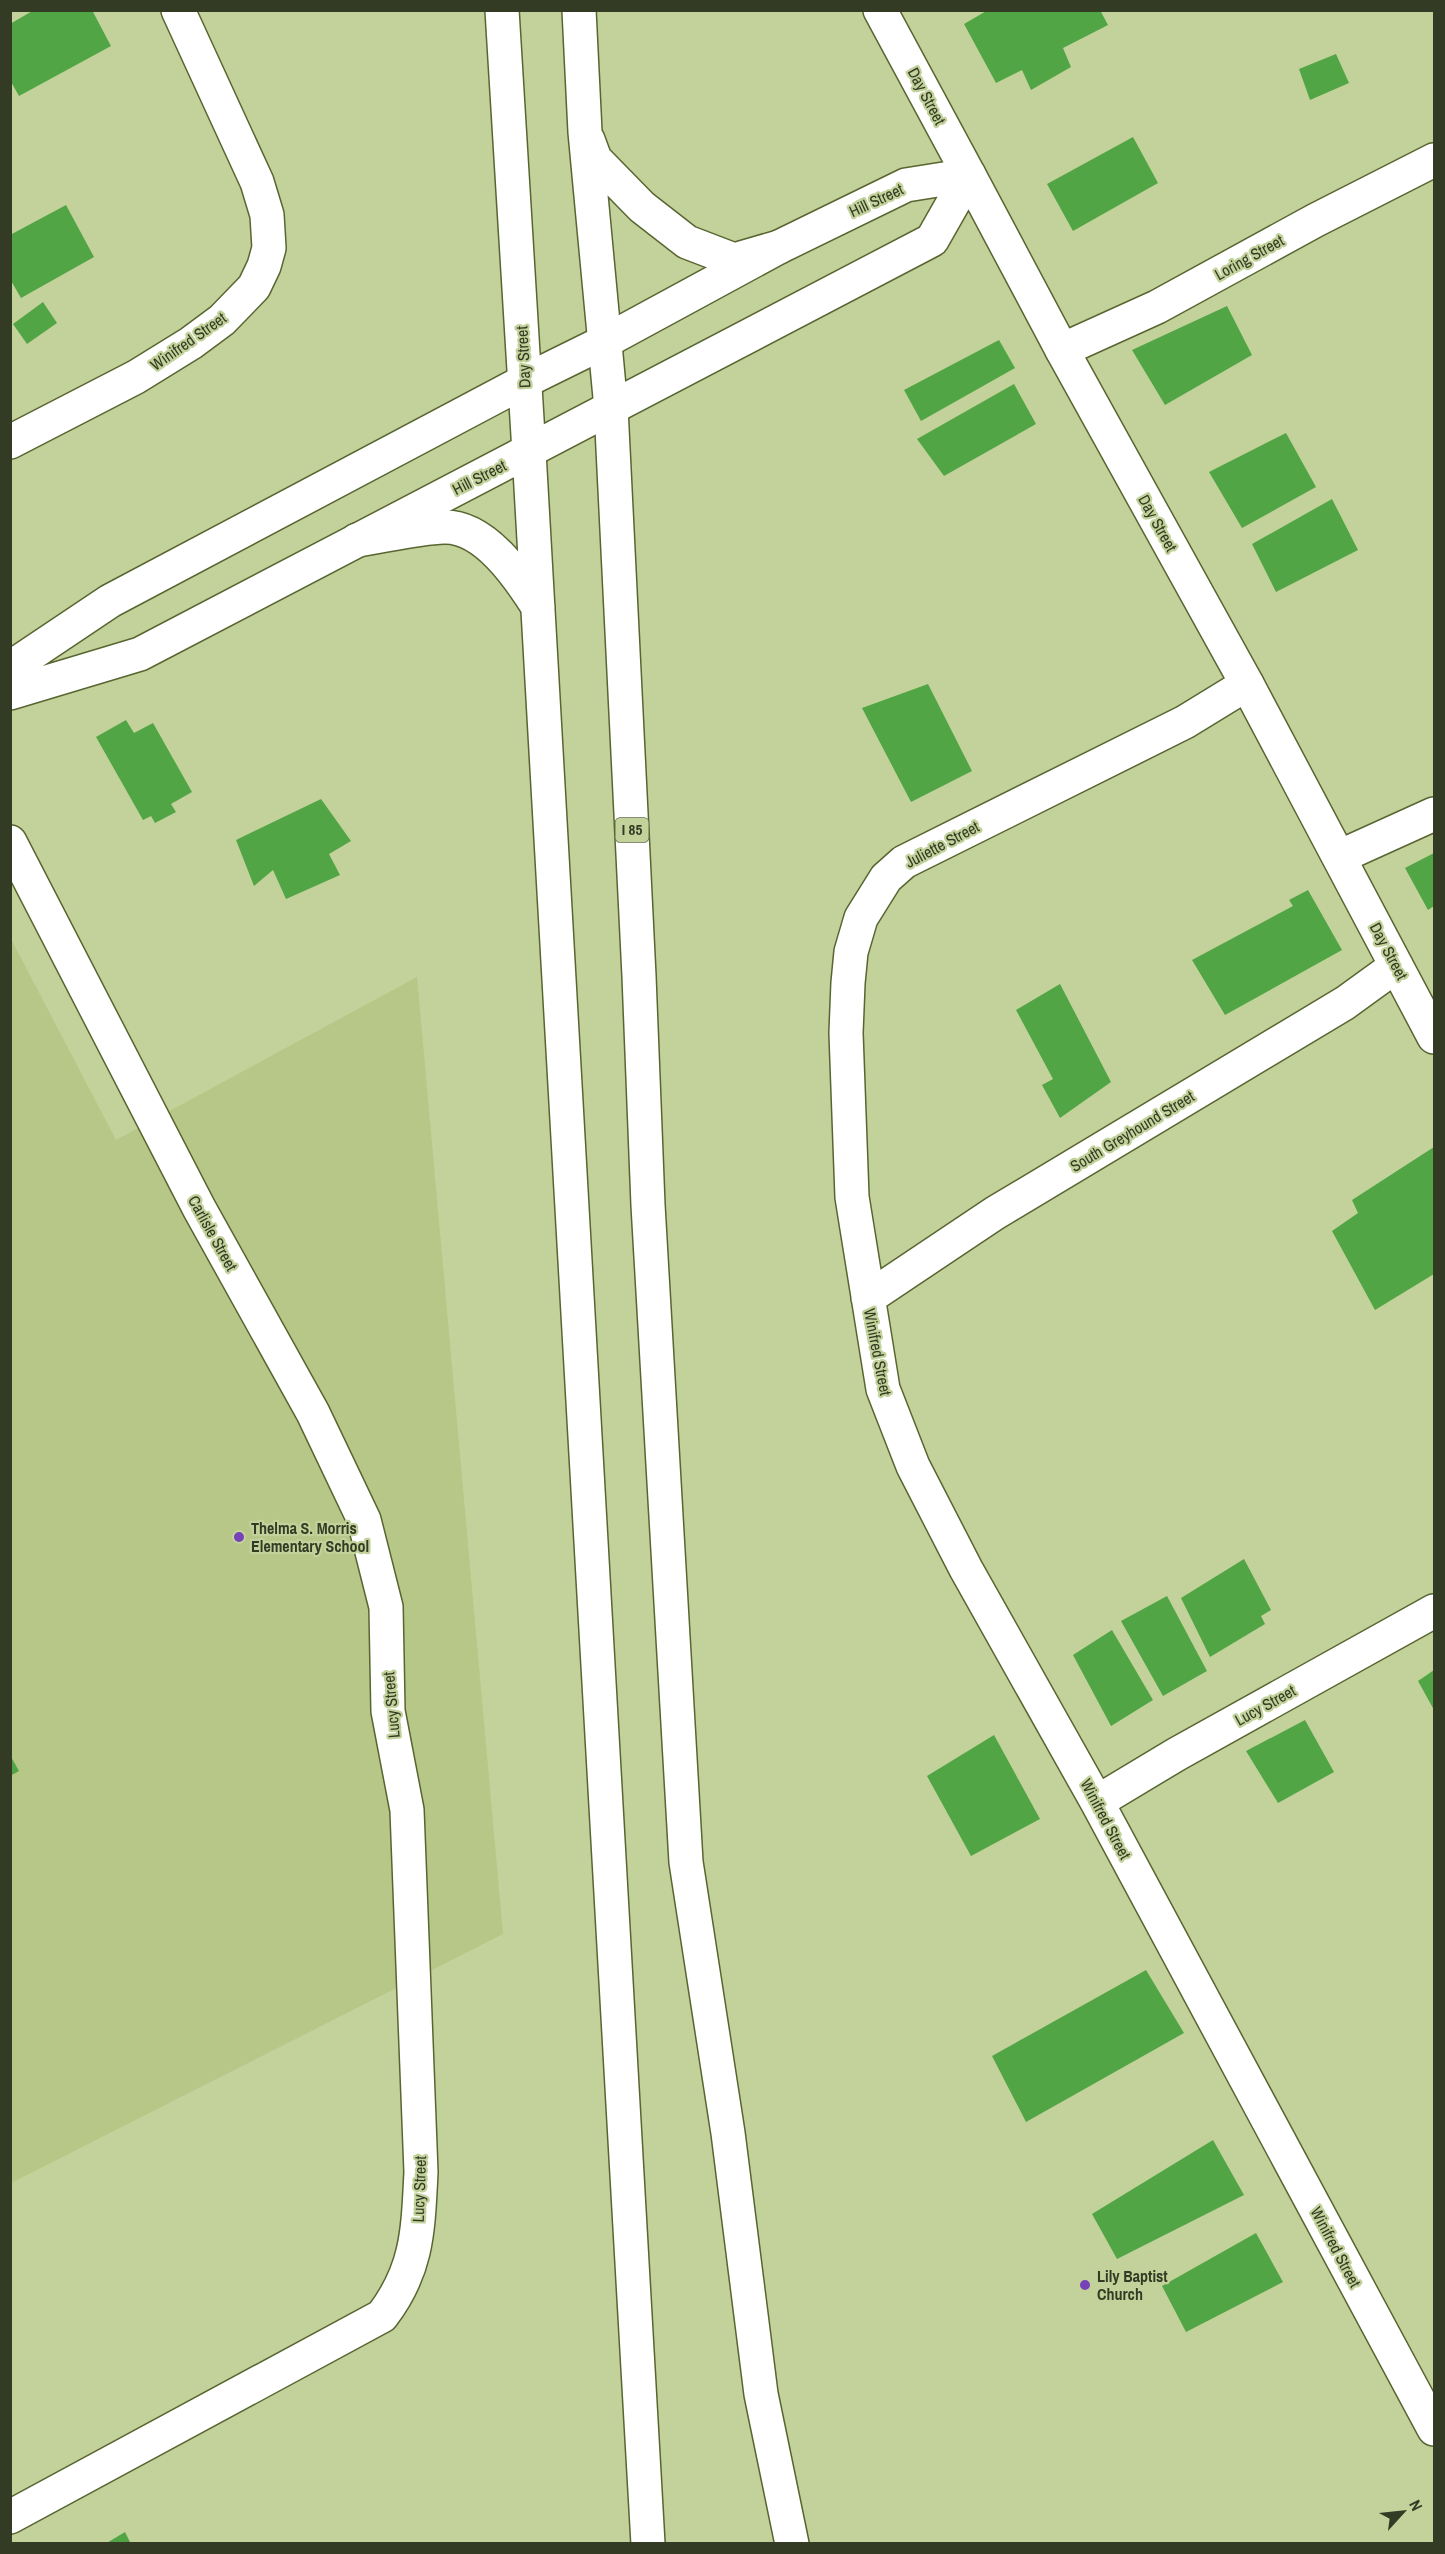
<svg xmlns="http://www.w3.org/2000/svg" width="1445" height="2554" viewBox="0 0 1445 2554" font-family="'Archivo Narrow',sans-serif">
<rect width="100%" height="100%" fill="#c2d29a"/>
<path fill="#b6c787" d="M10 937 116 1140 417 977 503 1934 11 2183Z"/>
<path fill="#52a545" d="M34 10H92L111 46 19 96 10 80V24Z
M988 10H1100L1108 25 1063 48 1071 67 1031 90 1022 70 996 83 964 24Z
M1336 54 1349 83 1310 100 1299 69Z
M1133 137 1158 183 1073 231 1047 184Z
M66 205 94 257 21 298 10 279V235Z
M43 302 57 323 27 344 13 324Z
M1227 306 1252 355 1165 405 1132 350Z
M999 340 1015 368 921 421 904 390Z
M1014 384 1036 424 944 476 917 439Z
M1286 433 1316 487 1242 528 1209 472Z
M1332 499 1358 550 1276 592 1252 544Z
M928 684 972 771 911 802 862 708Z
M126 720 134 733 153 723 192 792 171 804 176 812 155 823 151 816 143 820 96 737Z
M321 799 351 841 329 854 340 875 286 899 273 870 254 886 236 840Z
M1434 853V906L1428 910 1405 868Z
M1308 890 1342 950 1225 1015 1192 960 1293 906 1289 900Z
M1060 984 1111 1082 1060 1118 1042 1085 1053 1079 1016 1010Z
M1434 1147V1274L1375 1310 1332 1231 1358 1213 1352 1200Z
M1244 1559 1271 1610 1261 1616 1265 1624 1210 1657 1181 1598Z
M1167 1596 1207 1671 1163 1696 1121 1621Z
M1112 1630 1153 1700 1111 1726 1073 1655Z
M1434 1670V1710L1418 1681Z
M1305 1720 1334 1772 1278 1803 1246 1751Z
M994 1735 1040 1819 971 1856 927 1776Z
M10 1755 19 1771 10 1776Z
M1146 1970 1184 2033 1026 2122 992 2056Z
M1213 2140 1244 2195 1117 2259 1092 2214Z
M1256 2233 1283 2282 1186 2332 1162 2286Z
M125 2532 131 2544H105Z"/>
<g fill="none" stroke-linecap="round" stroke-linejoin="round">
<defs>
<path id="street" d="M880 10 969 175
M1062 350 1157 307 1316 220 1434 160
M10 442 136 377 191 343 222 320 254 287 264 266 269 248 267 215 257 182 178 10
M1247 684 1185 722 904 862 886 878 861 918 851 952 848 983 846 1033 852 1197 883 1389 913 1466 966 1569 1097 1802 1434 2429
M10 842 199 1208 313 1413 364 1520 386 1607 388 1711 407 1810 421 2172C418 2230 418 2269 382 2316L10 2517
M1339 857 1434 814
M868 1298 995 1213 1345 1003 1396 966
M1097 1802 1177 1754 1434 1611"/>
<path id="secondary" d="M969 175 1062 350 1247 684 1434 1037
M10 668 110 601 525 381 604 342 779 247 906 185 969 175
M10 693 140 654 932 240 969 175"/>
<path id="primary" d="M502 10 529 452
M579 10 585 132 611 408
M588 140 595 159 642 207 687 242 734 260 779 247"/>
<path id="highway" d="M611 408 639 976 648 1205 686 1862 728 2133 761 2394 792 2544
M529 452 648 2544
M357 540C385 536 416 528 444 527 485 526 519 577 538 607"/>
</defs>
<use href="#street" stroke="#586531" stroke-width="36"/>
<use href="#secondary" stroke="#586531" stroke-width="36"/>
<use href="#primary" stroke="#586531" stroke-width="36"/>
<use href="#highway" stroke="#586531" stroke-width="36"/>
<use href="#street" stroke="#fff" stroke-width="33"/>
<use href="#secondary" stroke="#fff" stroke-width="33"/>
<use href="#primary" stroke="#fff" stroke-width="33"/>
<use href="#highway" stroke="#fff" stroke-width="33"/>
</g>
<g fill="#7741b8" stroke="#c2d29a" stroke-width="2">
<circle cx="239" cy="1537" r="6"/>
<circle cx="1085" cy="2285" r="6"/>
</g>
<g text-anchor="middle" stroke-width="4.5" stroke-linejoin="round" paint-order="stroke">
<rect fill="#c2d29a" stroke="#5f6847" stroke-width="1.5" x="615.5" y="818" width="33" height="24" rx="4.5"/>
<g font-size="15" font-weight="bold" fill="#343b24">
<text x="632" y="835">I 85</text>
</g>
<g font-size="16" fill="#343b24" stroke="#c2d29a">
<text transform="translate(927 96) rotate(62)" y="6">Day Street</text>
<text transform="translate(876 200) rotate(-25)" y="6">Hill Street</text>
<text transform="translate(1249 257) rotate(-29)" y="6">Loring Street</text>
<text transform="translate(188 341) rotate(-35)" y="6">Winifred Street</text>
<text transform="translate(523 357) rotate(-93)" y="6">Day Street</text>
<text transform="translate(479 477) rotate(-27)" y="6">Hill Street</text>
<text transform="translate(1158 523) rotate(61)" y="6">Day Street</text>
<text transform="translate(942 844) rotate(-28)" y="6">Juliette Street</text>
<text transform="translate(1389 951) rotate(62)" y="6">Day Street</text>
<text transform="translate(1132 1131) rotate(-31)" y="6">South Greyhound Street</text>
<text transform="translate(213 1233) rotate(61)" y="6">Carlisle Street</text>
<text transform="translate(878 1352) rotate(79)" y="6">Winifred Street</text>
<text transform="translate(391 1705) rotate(-95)" y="6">Lucy Street</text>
<text transform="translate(1265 1705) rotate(-29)" y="6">Lucy Street</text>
<text transform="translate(1106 1819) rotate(62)" y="6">Winifred Street</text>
<text transform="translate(419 2189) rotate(-88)" y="6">Lucy Street</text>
<text transform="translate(1336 2247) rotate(62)" y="6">Winifred Street</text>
</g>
<g font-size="16" font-weight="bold" fill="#343b24" stroke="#c2d29a" text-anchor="start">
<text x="251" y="1534">Thelma S. Morris<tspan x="251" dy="18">Elementary School</tspan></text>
<text x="1097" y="2282">Lily Baptist<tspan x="1097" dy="18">Church</tspan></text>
</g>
</g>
<rect width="1445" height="2554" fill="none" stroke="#343b24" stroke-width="24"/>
<g transform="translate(1403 2512) rotate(63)" stroke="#c2d29a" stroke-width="4.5" paint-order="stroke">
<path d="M0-4.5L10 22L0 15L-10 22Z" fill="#343b24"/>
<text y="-9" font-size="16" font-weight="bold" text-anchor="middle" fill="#343b24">N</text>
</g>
</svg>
